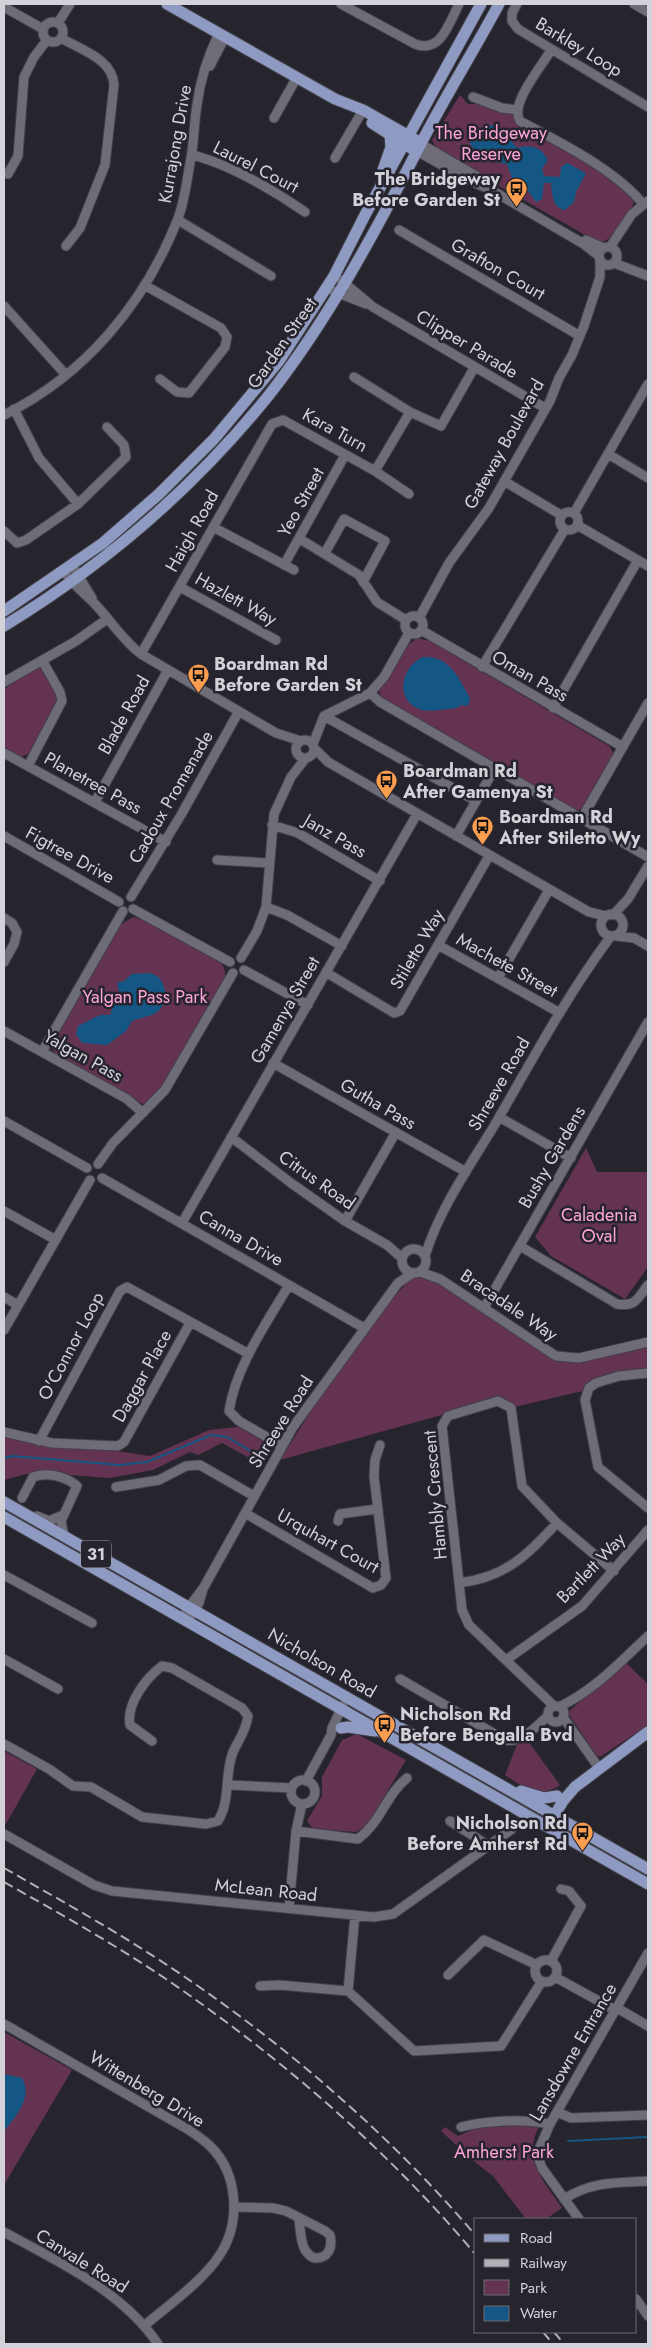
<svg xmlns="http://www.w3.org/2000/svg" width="652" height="2348" viewBox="0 0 652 2348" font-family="Jost,sans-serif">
<rect width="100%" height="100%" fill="#26242d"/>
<path fill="#643351" d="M460 95 468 104H485L513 115 519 123 610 177 634 197C636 210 612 242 599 243L438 151 432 140Z
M417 638 430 641 609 746 614 754 584 808 576 811 382 699 379 691 407 646Z
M40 668 44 670 43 673 55 692 57 702 30 753 21 757 4 747V689L33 669Z
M133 917 144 920 212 956C222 963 226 966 225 979 213 1000 162 1100 143 1104L57 1056 51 1047 118 926Z
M586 1148 597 1172H648V1267L625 1299 551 1256 535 1237Z
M417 1275C443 1278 529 1341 556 1359L648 1344V1371L583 1391 514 1407 499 1399 280 1460C313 1408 345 1355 385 1308 395 1297 404 1283 417 1275Z
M238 1427 271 1446 260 1464 222 1443 198 1455 190 1452 153 1470 109 1478 43 1473 26 1474 4 1480V1434L150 1456 209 1430Z
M626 1663 648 1684V1725L600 1757 596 1755 570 1716 569 1711Z
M357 1734 406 1760 367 1825 356 1832 313 1829 307 1821 322 1796V1777L342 1740Z
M526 1734 528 1741 560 1785C541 1799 522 1787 505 1775L519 1739Z
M4 1751 37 1769 6 1824 4 1823Z
M4 2032 72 2070 4 2185Z
M540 2125C521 2158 544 2181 562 2208L546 2219H526L493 2176 472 2160 441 2131 445 2127 458 2136 479 2127Z"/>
<path fill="#155784" d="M492 125 505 133 517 148C532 145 540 146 548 160L542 169 544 176 560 177 561 167 567 163 586 173 576 192 574 202 565 210C552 208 552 193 551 183H544L542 199 536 202 527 190 512 178 507 164 482 160 473 153 474 149 470 144C471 132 481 126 492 125Z
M423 657C450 655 459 679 470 698L468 706 461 705 457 708C447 709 432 712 422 710 394 702 400 667 423 657Z
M149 973C169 976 170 1007 154 1014 147 1017 139 1018 132 1021L126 1031 107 1045 82 1043 76 1034 78 1026 100 1015H110L119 991 117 983 124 981 132 974Z
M4 2074 22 2078C33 2097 16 2116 4 2131Z"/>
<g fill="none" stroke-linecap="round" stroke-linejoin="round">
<path stroke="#155784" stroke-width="2" d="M4 1458 12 1456 120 1465 147 1462 211 1435 227 1437 261 1457
M568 2141 648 2137"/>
<defs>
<path id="minor" d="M341 4 415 44C441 54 449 23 459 4
M517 4 512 13V21L518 29 648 107
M634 4 648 12
M4 7 43 29
M43 32a10 10 0 1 1 20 0a10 10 0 1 1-20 0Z
M58 23 70 4
M61 38C81 50 113 59 114 85L105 165 80 228 66 246
M551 50C542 66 509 104 520 121 559 142 616 170 643 204
M210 66 225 37
M473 97 502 108 517 110
M274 118 297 77
M421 144 490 184
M417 151 466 179 493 191 582 243 599 256
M192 155C227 163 275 191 305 212
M335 158 363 110
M8 174 18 156 24 77 34 57 47 40
M178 220 271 276
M399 230 580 336
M586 240 604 248
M610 247 632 214 648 201
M599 256a9 9 0 1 1 18 0a9 9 0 1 1-18 0Z
M614 263 648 276
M341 280 373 307 545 408
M146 286 221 328 227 337 225 347 189 393 177 392 160 379
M333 291 366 304
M4 306 66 375
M354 377 410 412 441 426 474 368
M14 409 39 458 78 504 126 457 124 445 107 427
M4 415C85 375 144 304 177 221 185 202 187 178 191 158 194 141 194 123 197 105 200 80 208 56 219 33
M608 454 648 478
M375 471 410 412
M504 481 561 515
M560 521a9 9 0 1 1 18 0a9 9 0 1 1-18 0Z
M574 513 648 384
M577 525 648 566
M213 527 294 570
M4 531 17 543 26 540 78 504
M300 539 359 575 377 602 406 620
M325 553 344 519 385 541 363 582
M72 565 92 598
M284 565 345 455
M64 571C72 584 83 592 93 602 110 619 122 640 141 654L276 733 301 741
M180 587 276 640
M405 625a9 9 0 1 1 18 0a9 9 0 1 1-18 0Z
M419 618 449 563 489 508 550 401 559 378 572 355 584 326 600 277V259
M421 630 623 747
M141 654 272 424 283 420 375 471 409 494
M482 667 565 529
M4 682 76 641 107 619
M370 693 380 702 648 857
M553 708 638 560
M324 716 476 801
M296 749a9 9 0 1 1 18 0a9 9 0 1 1-18 0Z
M313 744 324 716 370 693 384 677 409 633
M314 748 328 762 589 912 606 916
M4 753 166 842
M28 766 62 701 60 692 42 660
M95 802 168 670
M582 818 648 703
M272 825 298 833 380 881
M4 836 119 902
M456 836 495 768
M217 860 268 863
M131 897 181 815 239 711
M266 907 287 915 342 946
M133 909 230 962
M601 925a11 11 0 1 1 22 0a11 11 0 1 1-22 0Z
M613 915 628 899 648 866
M4 918 12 923 17 932 14 944 4 962
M615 936 634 938 648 946
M438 945 560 1013
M241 958 257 931 266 907 274 814 291 777 305 759
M244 970 308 1005
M327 973 394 1013 400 1011 489 856
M498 978 549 890
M4 1031 127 1099 143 1113
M42 1052 123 911
M273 1063 466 1172
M499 1117 571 1158
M4 1121 87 1168
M231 1137 291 1183 345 1221 387 1245 402 1258
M98 1164 113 1143 165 1090 233 973
M102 1178 364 1328
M4 1211 56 1240
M345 1221 396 1132
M182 1223 417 814
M520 1246 617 1304C636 1307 637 1299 648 1285
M402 1261a12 12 0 1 1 24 0a12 12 0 1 1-24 0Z
M425 1256C439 1210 469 1167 494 1126 531 1062 567 995 611 936
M420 1272 440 1279 556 1356 579 1358 648 1342
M4 1297 18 1305
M484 1308 648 1022
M4 1330 90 1180
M648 1373 619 1376 596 1383 589 1388 585 1400 598 1467 648 1508
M4 1432 52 1443 118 1446 124 1442 190 1323
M39 1441 120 1291 127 1287 249 1354
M282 1446 239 1421 229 1411C236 1366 266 1324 289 1285
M116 1487 159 1480 186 1466 200 1465 254 1496
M22 1498 33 1477C48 1472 65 1476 77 1486L61 1521 64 1536
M245 1513 373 1588 381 1585 386 1578 374 1476 375 1460 380 1445
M37 1516 49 1521 63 1515
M338 1521 340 1514 377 1509
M4 1575 92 1623
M459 1583C506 1577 526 1556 557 1523
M186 1611 204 1587 293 1427 398 1283 413 1273
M188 1621 199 1603 203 1589
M4 1659 58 1689
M506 1660 582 1606 648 1530
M400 1679 505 1740C522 1744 536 1726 548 1716
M554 1706 469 1625 462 1610 442 1426 448 1416 498 1401 511 1408 522 1486 557 1523 614 1571
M548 1714a8 8 0 1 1 16 0a8 8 0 1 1-16 0Z
M559 1707C595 1690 620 1662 648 1636
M563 1717 599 1768
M4 1744 49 1769 73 1786 91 1787 142 1817 206 1824 218 1821C231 1800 224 1775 233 1752 239 1739 246 1731 248 1716L242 1708 172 1668 162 1666C146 1678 126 1704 130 1725L152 1741
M291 1792a12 12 0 1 1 24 0a12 12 0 1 1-24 0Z
M306 1781 331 1735 332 1728 343 1705
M229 1785 292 1788
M450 1821 489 1846
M296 1831 358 1839C382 1821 385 1796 407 1778
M4 1834 94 1885 112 1891 374 1917 393 1914 512 1829
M289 1908 296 1831 302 1804
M355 1915 348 1991 414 2051 501 2046 542 1981
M535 1971a11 11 0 1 1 22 0a11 11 0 1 1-22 0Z
M551 1961 581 1906 569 1891 561 1889
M448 1975 484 1940 537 1965
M555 1977 615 2010
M260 1986 279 1985 348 1991
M617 2008 648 2026
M4 2024 189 2130C196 2135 204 2140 210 2146 239 2174 241 2224 219 2256 202 2282 167 2306 144 2326
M557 2112 571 2118 648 2115
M461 2127C489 2120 522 2119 550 2124
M564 2199C592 2181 616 2183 648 2181
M234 2207 273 2208 286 2211 325 2231 330 2235C333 2248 328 2259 314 2258 300 2252 301 2233 299 2220
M579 2219 542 2168 537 2154 550 2124 648 1953
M4 2232C59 2262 122 2291 158 2344
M636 2299 648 2316"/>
<path id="major" d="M167 4 335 99 363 110 416 140
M372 123 411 148
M383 170 391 147 390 135
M4 611 103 543 159 494 214 439 279 361 334 276 365 215 481 4
M4 626C104 565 195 487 269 395 327 321 373 236 416 153 442 102 472 54 499 4
M4 1502 648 1869
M4 1517 648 1884
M341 1728 348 1727 375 1731
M521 1791 544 1798 557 1796
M550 1823 563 1801 575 1787 648 1732"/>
</defs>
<use href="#minor" stroke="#424048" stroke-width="11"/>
<use href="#major" stroke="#424048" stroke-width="13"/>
<use href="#minor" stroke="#6e6c77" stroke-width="9"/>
<use href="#major" stroke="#8e9ac1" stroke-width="11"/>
<path stroke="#b3b1b8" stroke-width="2" stroke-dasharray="10 5" stroke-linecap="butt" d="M4 1868C60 1900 116 1931 170 1967 280 2040 390 2134 476 2236
M4 1882C59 1913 114 1944 166 1979 280 2057 387 2149 476 2255
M543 2332 553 2344
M554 2332 564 2344"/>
</g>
<defs>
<symbol id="bus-pin" viewBox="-11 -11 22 30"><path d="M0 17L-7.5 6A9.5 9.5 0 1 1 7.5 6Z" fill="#fb9e50" stroke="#26242d"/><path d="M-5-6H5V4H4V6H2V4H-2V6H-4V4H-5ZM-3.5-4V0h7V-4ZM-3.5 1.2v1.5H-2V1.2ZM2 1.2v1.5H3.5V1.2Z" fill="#111"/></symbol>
</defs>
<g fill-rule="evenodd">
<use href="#bus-pin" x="504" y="176" width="25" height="34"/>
<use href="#bus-pin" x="186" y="662" width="25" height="34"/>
<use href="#bus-pin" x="374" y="768" width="25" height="34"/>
<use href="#bus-pin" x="470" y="814" width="25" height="34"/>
<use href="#bus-pin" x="372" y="1712" width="25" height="34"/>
<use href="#bus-pin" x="570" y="1820" width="25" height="34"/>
</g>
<g text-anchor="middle" stroke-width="5" stroke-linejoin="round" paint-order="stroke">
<rect fill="#26242d" stroke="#9f9ea5" stroke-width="1" x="81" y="1540.5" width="30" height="27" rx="4"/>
<g font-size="16" font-weight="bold" fill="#d3d2d8">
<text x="96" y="1560">31</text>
</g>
<g font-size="18" fill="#d3d2d8" stroke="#26242d">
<text transform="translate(579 47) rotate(31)" y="6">Barkley Loop</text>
<text transform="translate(175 144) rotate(-80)" y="6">Kurrajong Drive</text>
<text transform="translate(256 167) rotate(27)" y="6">Laurel Court</text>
<text transform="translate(498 269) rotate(30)" y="6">Grafton Court</text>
<text transform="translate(282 343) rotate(-55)" y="6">Garden Street</text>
<text transform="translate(467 344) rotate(31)" y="6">Clipper Parade</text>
<text transform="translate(335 430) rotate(29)" y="6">Kara Turn</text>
<text transform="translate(504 444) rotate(-61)" y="6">Gateway Boulevard</text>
<text transform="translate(301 502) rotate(-61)" y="6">Yeo Street</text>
<text transform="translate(192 531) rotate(-61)" y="6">Haigh Road</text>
<text transform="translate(236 599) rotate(29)" y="6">Hazlett Way</text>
<text transform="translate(530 676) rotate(30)" y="6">Oman Pass</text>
<text transform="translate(124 715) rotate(-61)" y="6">Blade Road</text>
<text transform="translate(93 783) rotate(29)" y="6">Planetree Pass</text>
<text transform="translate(171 797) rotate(-60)" y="6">Cadoux Promenade</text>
<text transform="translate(335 836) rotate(30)" y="6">Janz Pass</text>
<text transform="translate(70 855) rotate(29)" y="6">Figtree Drive</text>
<text transform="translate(417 949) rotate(-60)" y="6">Stiletto Way</text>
<text transform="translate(507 965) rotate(29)" y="6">Machete Street</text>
<text transform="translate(285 1010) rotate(-60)" y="6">Gamenya Street</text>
<text transform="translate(83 1056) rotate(29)" y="6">Yalgan Pass</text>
<text transform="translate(499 1084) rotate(-60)" y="6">Shreeve Road</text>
<text transform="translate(378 1104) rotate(30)" y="6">Gutha Pass</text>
<text transform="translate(552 1157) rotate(-60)" y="6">Bushy Gardens</text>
<text transform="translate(317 1180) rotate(35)" y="6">Citrus Road</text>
<text transform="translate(241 1238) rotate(30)" y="6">Canna Drive</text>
<text transform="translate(509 1305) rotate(34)" y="6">Bracadale Way</text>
<text transform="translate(71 1346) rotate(-62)" y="6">O'Connor Loop</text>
<text transform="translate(142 1376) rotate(-61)" y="6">Daggar Place</text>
<text transform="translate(281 1422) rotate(-58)" y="6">Shreeve Road</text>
<text transform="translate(435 1495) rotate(-95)" y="6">Hambly Crescent</text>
<text transform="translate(328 1541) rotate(29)" y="6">Urquhart Court</text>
<text transform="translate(591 1568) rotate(-46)" y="6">Bartlett Way</text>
<text transform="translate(322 1663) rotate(30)" y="6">Nicholson Road</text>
<text transform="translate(266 1890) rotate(6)" y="6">McLean Road</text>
<text transform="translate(573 2052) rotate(-60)" y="6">Lansdowne Entrance</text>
<text transform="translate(147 2089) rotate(31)" y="6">Wittenberg Drive</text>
<text transform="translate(82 2261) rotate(32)" y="6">Canvale Road</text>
</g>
<g font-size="18" fill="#fda5d9" stroke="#26242d">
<text x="491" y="139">The Bridgeway<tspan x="491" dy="21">Reserve</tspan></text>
<text x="145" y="1003">Yalgan Pass Park</text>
<text x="599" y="1221">Caladenia<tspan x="599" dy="21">Oval</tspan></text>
<text x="504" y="2158">Amherst Park</text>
</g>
<g font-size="18" font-weight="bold" fill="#d3d2d8" stroke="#26242d" text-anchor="start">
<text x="500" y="185" text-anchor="end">The Bridgeway<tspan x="500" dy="21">Before Garden St</tspan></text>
<text x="214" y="670">Boardman Rd<tspan x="214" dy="21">Before Garden St</tspan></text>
<text x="403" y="777">Boardman Rd<tspan x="403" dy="21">After Gamenya St</tspan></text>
<text x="499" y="823">Boardman Rd<tspan x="499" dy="21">After Stiletto Wy</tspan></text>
<text x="400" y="1720">Nicholson Rd<tspan x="400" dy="21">Before Bengalla Bvd</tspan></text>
<text x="567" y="1829" text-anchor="end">Nicholson Rd<tspan x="567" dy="21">Before Amherst Rd</tspan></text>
</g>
</g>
<rect width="652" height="2348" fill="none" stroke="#d3d2d8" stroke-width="10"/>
<rect x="474" y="2218" width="162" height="115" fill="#26242d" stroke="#6b6a71"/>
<rect x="484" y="2234" width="25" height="8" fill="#8e9ac1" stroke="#6b6a71"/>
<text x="520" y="2243" font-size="15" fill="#d3d2d8">Road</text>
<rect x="484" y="2259" width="25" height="8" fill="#b3b1b8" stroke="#6b6a71"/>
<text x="520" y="2268" font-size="15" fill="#d3d2d8">Railway</text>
<rect x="484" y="2280" width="25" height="15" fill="#643351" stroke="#6b6a71"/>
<text x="520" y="2293" font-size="15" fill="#d3d2d8">Park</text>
<rect x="484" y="2306" width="25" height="15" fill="#155784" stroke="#6b6a71"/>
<text x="520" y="2318" font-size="15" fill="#d3d2d8">Water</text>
</svg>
